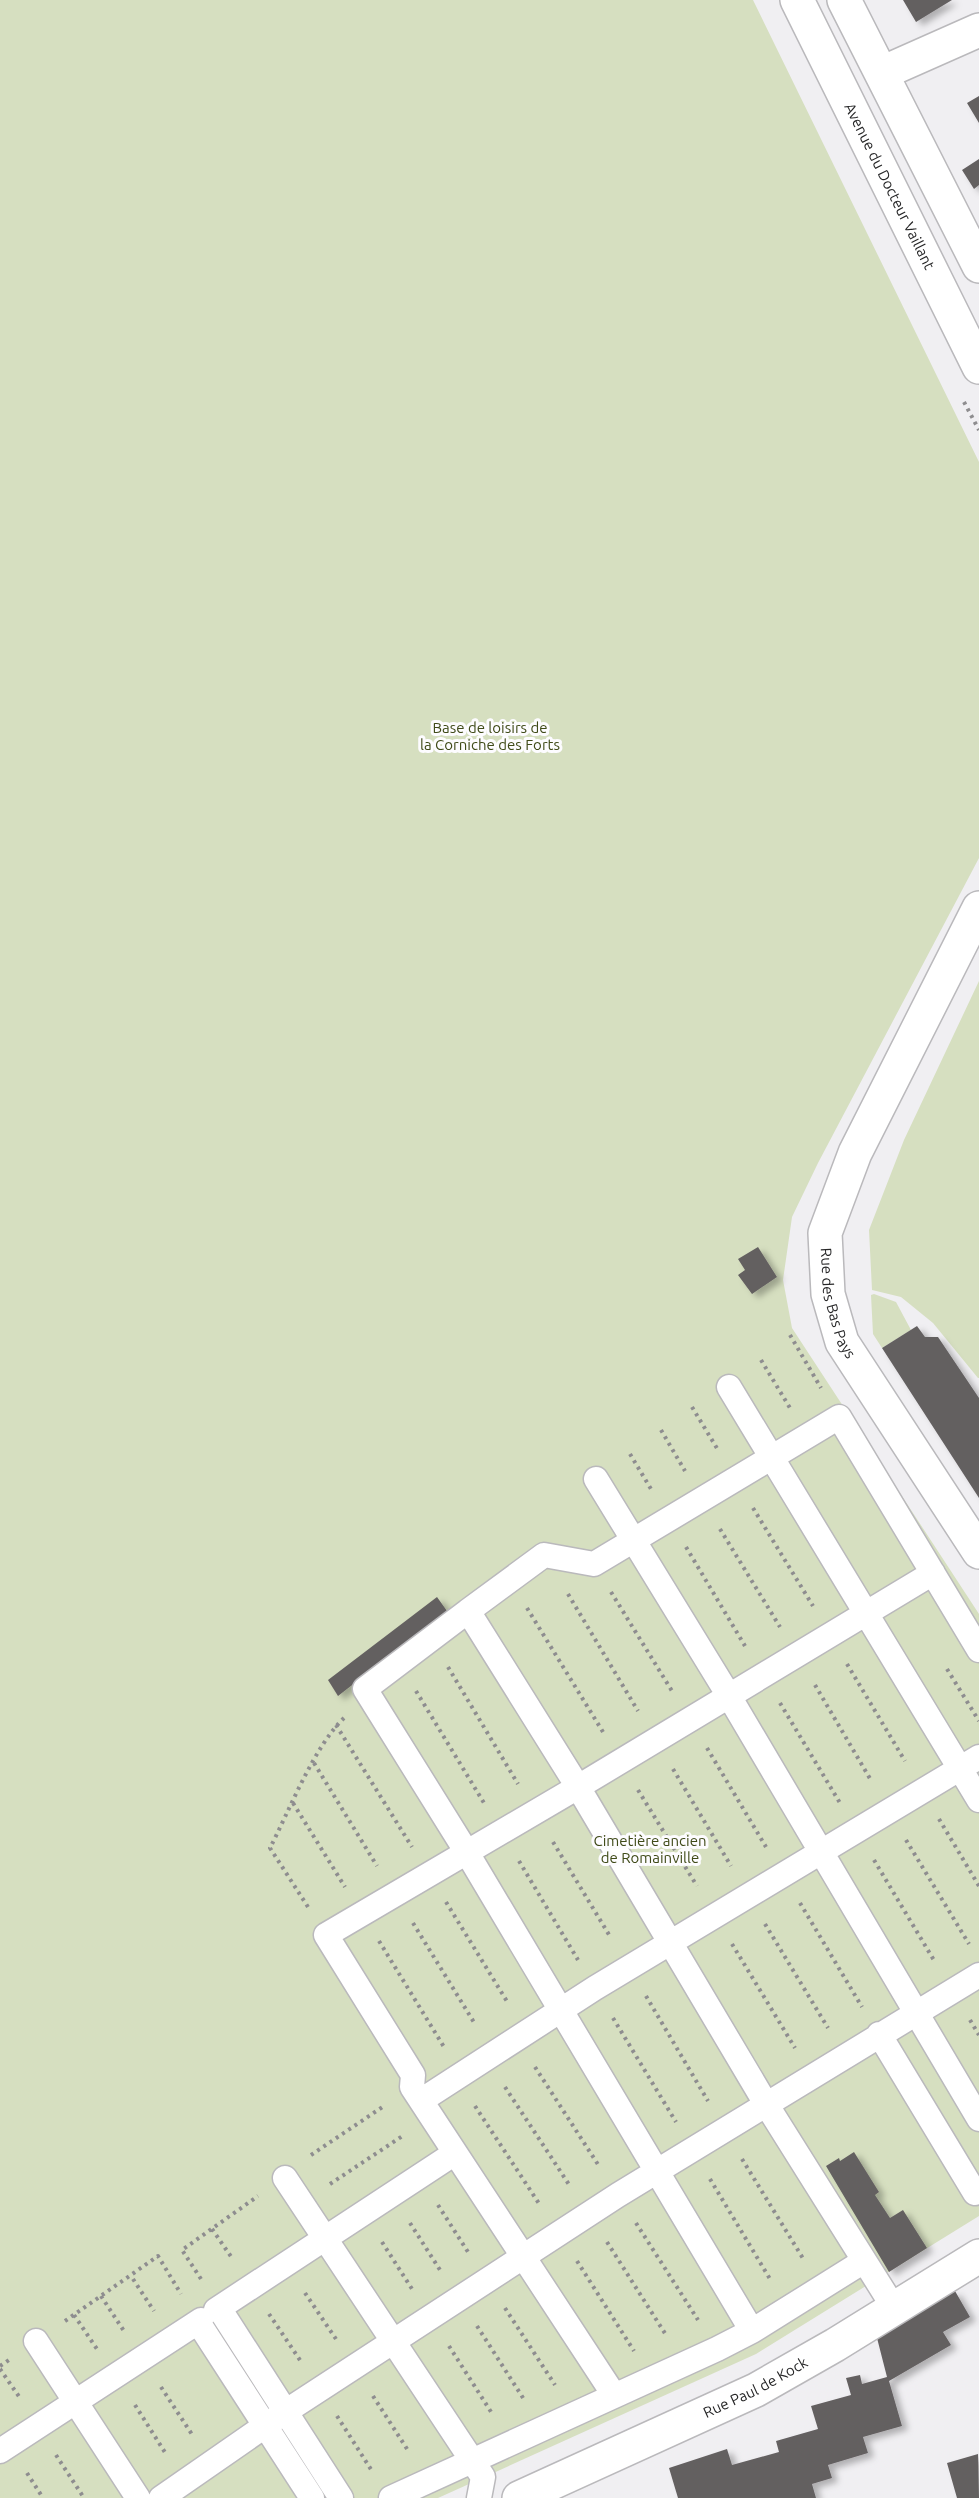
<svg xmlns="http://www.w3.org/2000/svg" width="979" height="2498" viewBox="0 0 979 2498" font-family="Ubuntu,sans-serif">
<defs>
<filter id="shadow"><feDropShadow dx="6" dy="4" stdDeviation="3" flood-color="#0004"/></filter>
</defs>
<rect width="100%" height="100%" fill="#f0eff2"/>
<path fill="#d6dfc0" d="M0 0H753L979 462V858L818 1163 792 1217 783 1280 792 1328 979 1614V2216L756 2354 438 2498H0Z
M979 981V1378H978L933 1323 901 1297 872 1290 869 1230 904 1140Z
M874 1294 896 1302 911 1330 882 1348 873 1334 871 1295Z"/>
<path fill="#646061" filter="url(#shadow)" d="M903 0H952L916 22Z
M979 96V123L967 103Z
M979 159V185L974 189 962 170Z
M758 1247 777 1277 752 1294 738 1275 745 1270 738 1259Z
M917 1326 925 1337H938L979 1398V1498L882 1348Z
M437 1597 447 1611 338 1696 328 1680Z
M854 2152 879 2192 875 2195 890 2218 903 2210 927 2248 889 2272 826 2166 839 2158 840 2161Z
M955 2291 970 2317 943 2332 951 2345 889 2381 902 2426 863 2437 868 2453 828 2465 832 2478 812 2484 816 2498H678L669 2468 727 2449 732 2465 779 2452 776 2441 818 2429 811 2406 851 2395 846 2378 860 2375 862 2384 887 2377 877 2338Z
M978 2454 979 2498H957L947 2463Z"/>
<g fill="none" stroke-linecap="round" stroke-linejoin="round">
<defs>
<path id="lane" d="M729 1387 979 1800
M596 1479 729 1696 979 2119
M468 1611 365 1689 466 1851 752 2331
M879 2034 975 2193 979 2191
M422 2100 595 1988 979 1757
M285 2178 483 2477 479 2498
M219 2308 341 2498
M894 2308 766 2104 578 1787 468 1611 544 1555 594 1564 839 1417 979 1650
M216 2310 455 2153
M198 2322 312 2498
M36 2341 138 2498
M614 2395 412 2087 413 2075 326 1935 578 1787 933 1573
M0 2451 201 2320
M161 2498 285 2412 618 2195 979 1975
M391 2498 717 2349 752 2331 864 2261"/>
<g id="street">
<path id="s1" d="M797 0 979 367"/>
<path d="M844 0 979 266"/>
<path d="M882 73 979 30"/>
<path id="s2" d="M979 908 855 1153 825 1233 828 1294 842 1342 979 1552"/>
<path id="s3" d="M519 2498 756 2390 835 2345 979 2256"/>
</g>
</defs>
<use href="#lane" stroke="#bab9bc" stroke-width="27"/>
<use href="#street" stroke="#bab9bc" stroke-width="36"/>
<path stroke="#8e8d8f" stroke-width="4" stroke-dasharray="3 4.5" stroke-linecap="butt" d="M964 402 979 430
M790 1335 821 1388
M761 1360 790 1408
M692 1407 718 1450
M661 1430 685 1471
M630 1454 651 1489
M753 1508 813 1606
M720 1529 780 1627
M686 1547 745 1646
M611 1592 672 1691
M568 1594 638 1711
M527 1608 603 1732
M847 1664 905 1761
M448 1667 518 1784
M947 1669 979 1721
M815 1685 872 1782
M416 1691 484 1803
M780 1703 840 1803
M336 1725 412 1847
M707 1748 766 1847
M314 1763 377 1866
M673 1769 731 1866
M638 1790 697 1886
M293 1803 345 1887
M939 1819 979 1886
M906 1840 969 1944
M553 1842 611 1938
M874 1860 935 1962
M519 1861 578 1960
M446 1902 508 2003
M800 1903 862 2007
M308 1907 270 1848C289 1811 315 1745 344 1718
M413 1923 475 2024
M765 1924 828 2028
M379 1941 444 2047
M732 1944 795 2048
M646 1996 708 2101
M613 2018 676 2122
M970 2020 979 2035
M535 2067 599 2166
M505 2087 570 2186
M475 2106 540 2205
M311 2155 384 2106
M742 2159 804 2260
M710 2179 770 2279
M330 2184 404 2135
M438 2205 468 2252
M410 2223 440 2270
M636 2223 698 2320
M212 2229 232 2258
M382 2242 412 2289
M607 2242 666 2335
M577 2261 634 2351
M133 2279 154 2311
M201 2279 182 2250 258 2196
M305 2293 336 2339
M101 2296 124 2331
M505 2308 555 2385
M269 2314 302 2363
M74 2315 97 2349
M65 2321 158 2256 181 2294
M477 2326 525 2401
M449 2346 493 2415
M0 2366 9 2360
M0 2369 20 2398
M161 2387 193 2436
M373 2396 409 2452
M135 2405 166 2454
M337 2416 372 2471
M56 2455 84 2498
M27 2473 43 2498"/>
<use href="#lane" stroke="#fff" stroke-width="24"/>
<use href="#street" stroke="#fff" stroke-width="33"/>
</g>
<g text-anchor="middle" stroke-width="6" stroke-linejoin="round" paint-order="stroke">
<g font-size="15" fill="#262627" stroke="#fdfcff">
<text dy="5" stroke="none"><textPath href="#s1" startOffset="208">Avenue du Docteur Vaillant</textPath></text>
<text dy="5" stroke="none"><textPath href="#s2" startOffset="432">Rue des Bas Pays</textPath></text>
<text dy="5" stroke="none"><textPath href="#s3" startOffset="261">Rue Paul de Kock</textPath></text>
</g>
<g font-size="15" fill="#3f4a18" stroke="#fdfcff">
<text x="490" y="733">Base de loisirs de<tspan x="490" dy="17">la Corniche des Forts</tspan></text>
<text x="650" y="1846">Cimetière ancien<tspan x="650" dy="17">de Romainville</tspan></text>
</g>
</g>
</svg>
